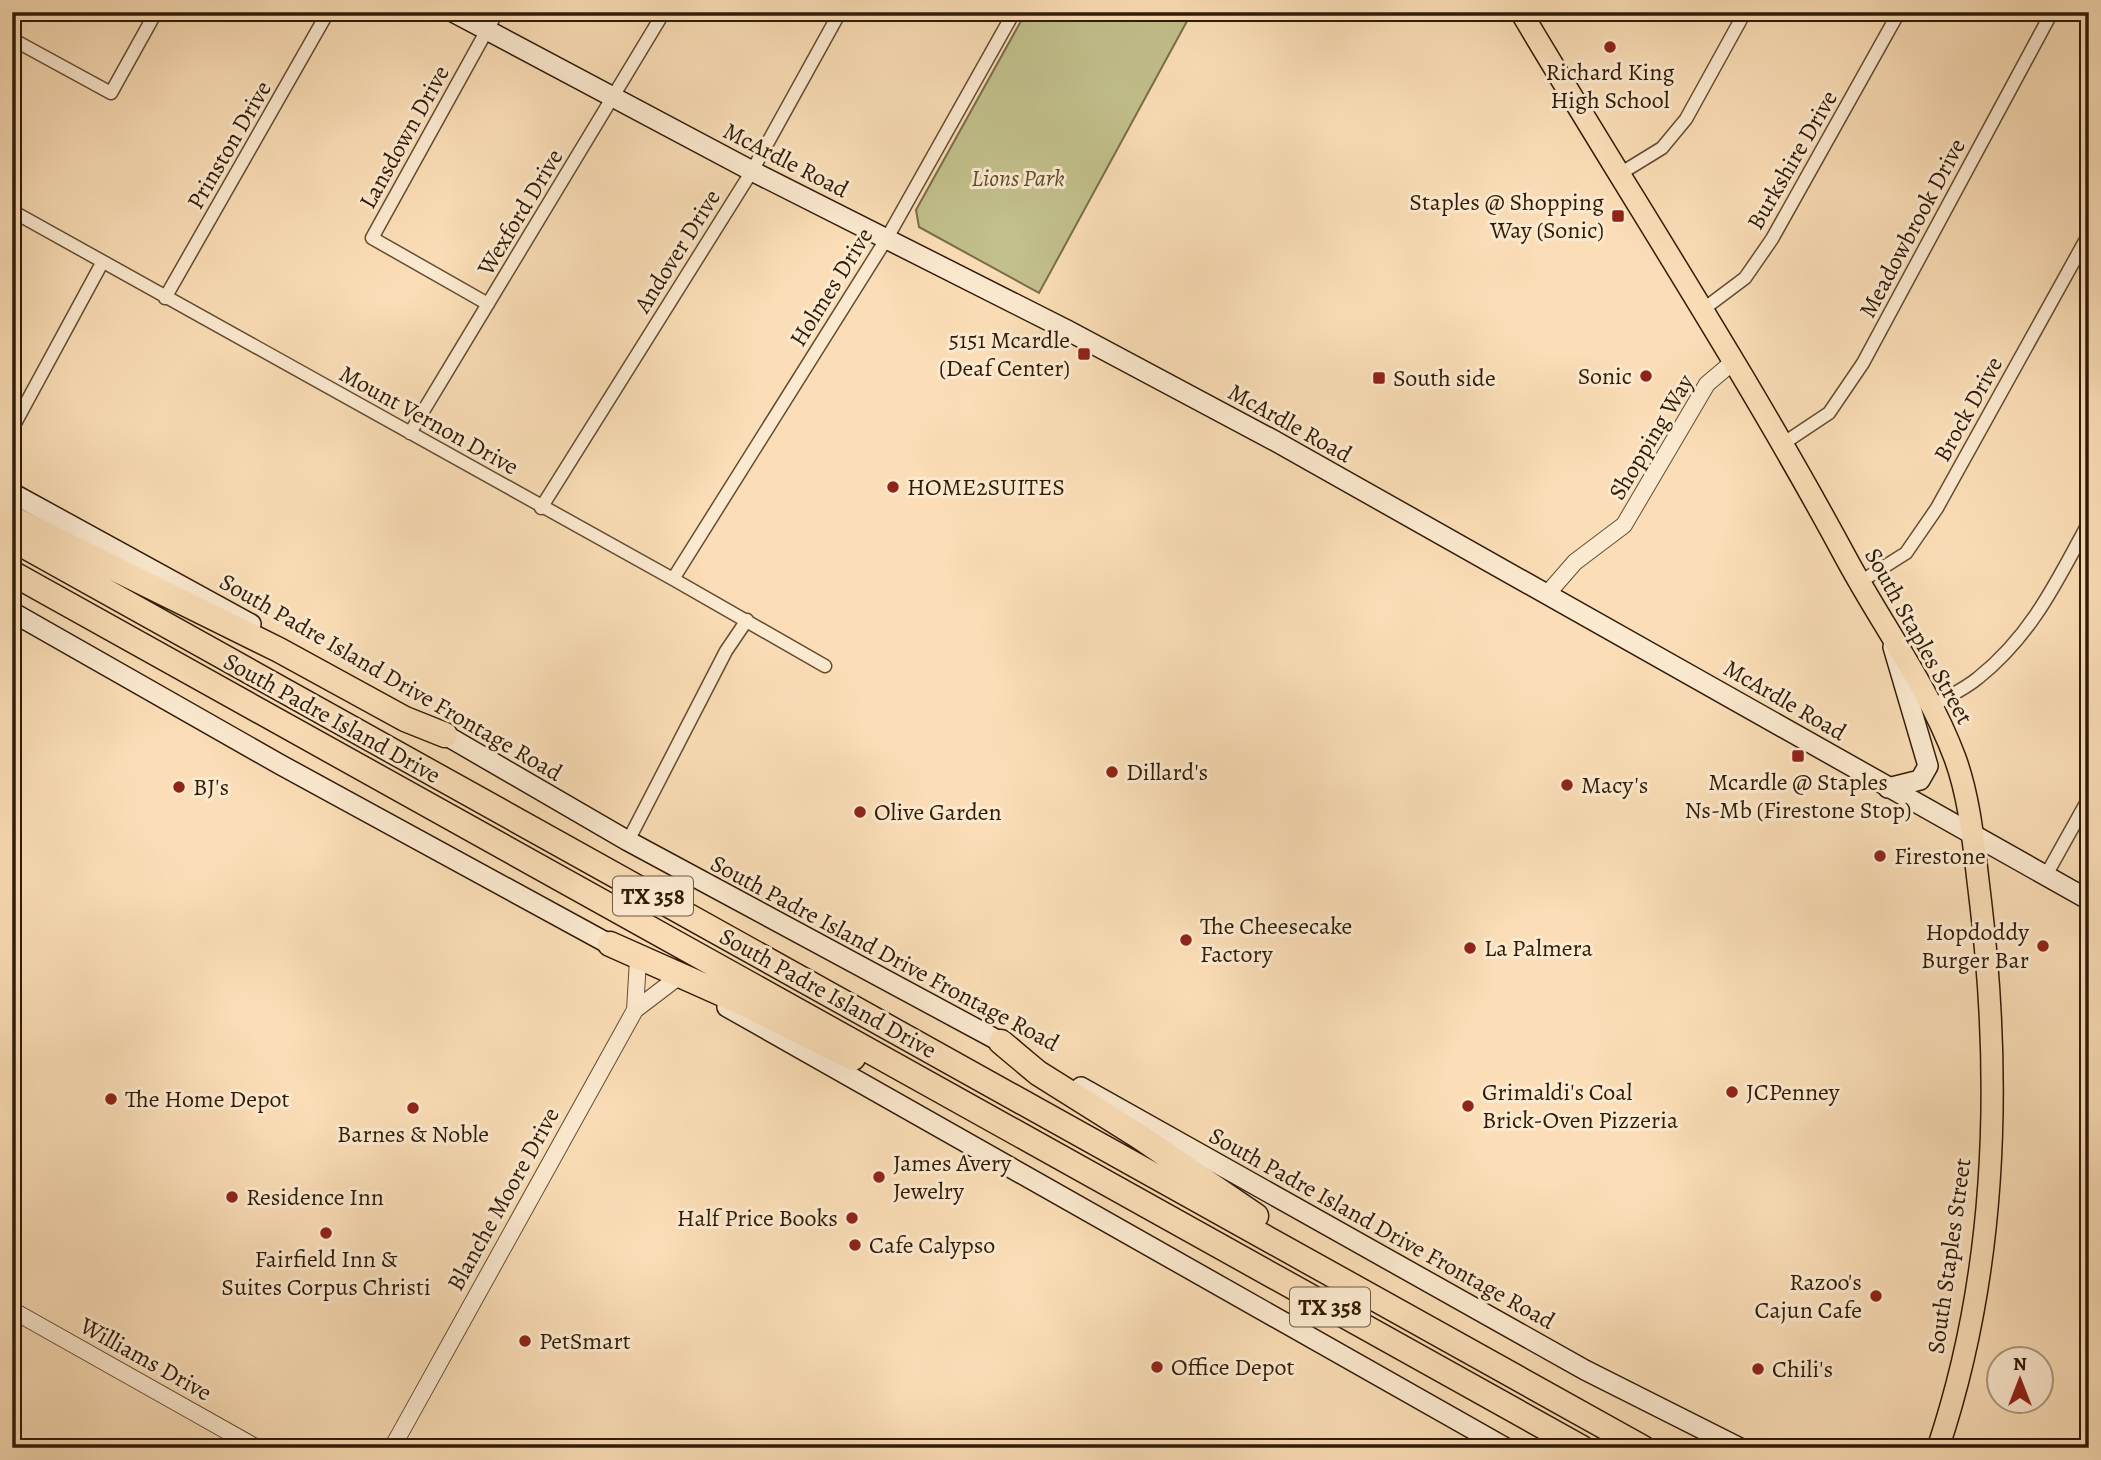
<svg xmlns="http://www.w3.org/2000/svg" width="2101" height="1460" viewBox="0 0 2101 1460" font-family="Alegreya,serif">
<rect width="100%" height="100%" fill="#fbdeb7"/>
<filter id="stains"><feTurbulence type="fractalNoise" baseFrequency=".00286" numOctaves="4"/><feColorMatrix values="0 0 0 0 .2 0 0 0 0 .09 0 0 0 0 .02 0 0 0 .5 -.17"/></filter>
<radialGradient id="worn" r=".72"><stop offset=".6" stop-color="#630" stop-opacity="0"/><stop offset="1" stop-color="#630" stop-opacity=".3"/></radialGradient>
<path fill="#c2c08c" stroke="#796e49" stroke-width="2" d="M1026 12H1192L1039 293 919 227 916 210Z"/>
<g fill="none" stroke-linecap="round" stroke-linejoin="round">
<defs>
<path id="minor" d="M12 39 111 93 156 12
M1618 175 1662 148 1686 119 1745 12
M12 211 673 579 825 666
M165 298 328 12
M488 304 372 238 497 12
M1701 311 1745 278 1772 239 1899 12
M12 429 102 263
M410 433 664 12
M1784 443 1829 413 1863 363 2052 12
M541 508 752 171 840 12
M673 579 887 238 1014 12
M1860 582 1906 553 1937 508 2089 234
M1932 706C1947 697 1965 689 1978 678 2032 635 2057 581 2089 522
M628 841 726 651 747 620
M2045 877 2089 798"/>
<path id="tertiary" d="M1548 593 1575 562 1624 525 1707 384 1733 362
M635 1010 638 960
M12 1310 257 1448
M392 1448 635 1010 677 978"/>
<path id="secondary" d="M453 12 752 171 1065 329 1275 441 2089 900
M12 493 251 624
M12 612 281 765 620 950
M435 729 628 841 1012 1048
M1888 788 1920 780 1928 766 1893 647
M727 1007 1506 1448
M1081 1087 1585 1370 1740 1448"/>
<path id="primary" d="M1521 12C1629 194 1746 372 1846 558 1882 625 1928 686 1955 758 1971 802 1974 850 1980 897 2002 1079 1997 1272 1938 1448"/>
<path id="motorway" d="M12 518 279 650 405 719 445 735
M12 539 1643 1448
M12 573 1582 1448
M610 944 747 1005 853 1058
M1001 1042 1038 1073 1140 1137 1256 1216"/>
</defs>
<use href="#minor" stroke="#634c32" stroke-width="15"/>
<use href="#tertiary" stroke="#634c32" stroke-width="18"/>
<use href="#secondary" stroke="#301b06" stroke-width="22"/>
<use href="#primary" stroke="#301b06" stroke-width="24"/>
<use href="#motorway" stroke="#301b06" stroke-width="27"/>
<use href="#minor" stroke="#fcead0" stroke-width="12"/>
<use href="#tertiary" stroke="#fcead0" stroke-width="16"/>
<use href="#secondary" stroke="#fcead0" stroke-width="19"/>
<use href="#primary" stroke="#fbdeb7" stroke-width="21"/>
<use href="#motorway" stroke="#fbdeb7" stroke-width="24"/>
</g>
<g fill="#8f2418" stroke="#fcead0" stroke-width="2.5">
<circle cx="1610" cy="47" r="7"/>
<rect x="1611" y="209" width="14" height="14" rx="3.5"/>
<rect x="1077" y="347" width="14" height="14" rx="3.5"/>
<circle cx="1646" cy="376" r="7"/>
<rect x="1372" y="371" width="14" height="14" rx="3.5"/>
<circle cx="893" cy="487" r="7"/>
<rect x="1791" y="749" width="14" height="14" rx="3.5"/>
<circle cx="1112" cy="772" r="7"/>
<circle cx="1567" cy="785" r="7"/>
<circle cx="179" cy="787" r="7"/>
<circle cx="860" cy="812" r="7"/>
<circle cx="1880" cy="856" r="7"/>
<circle cx="1186" cy="940" r="7"/>
<circle cx="2043" cy="946" r="7"/>
<circle cx="1470" cy="948" r="7"/>
<circle cx="1732" cy="1092" r="7"/>
<circle cx="111" cy="1099" r="7"/>
<circle cx="1468" cy="1106" r="7"/>
<circle cx="413" cy="1108" r="7"/>
<circle cx="879" cy="1177" r="7"/>
<circle cx="232" cy="1197" r="7"/>
<circle cx="852" cy="1218" r="7"/>
<circle cx="326" cy="1233" r="7"/>
<circle cx="855" cy="1245" r="7"/>
<circle cx="1876" cy="1296" r="7"/>
<circle cx="525" cy="1341" r="7"/>
<circle cx="1157" cy="1367" r="7"/>
<circle cx="1758" cy="1369" r="7"/>
</g>
<g text-anchor="middle" stroke-width="6" stroke-linejoin="round" paint-order="stroke">
<g fill="#fcead0" stroke="#6d5943" stroke-width="2">
<rect x="613" y="876.5" width="80" height="39" rx="5"/>
<rect x="1290" y="1287.5" width="80" height="39" rx="5"/>
</g>
<g font-size="23" font-weight="bold" fill="#301b06">
<text x="653" y="904">TX 358</text>
<text x="1330" y="1315">TX 358</text>
</g>
<g font-size="24" fill="#301b06" stroke="#fcead0" text-anchor="start">
<text x="1610" y="80" text-anchor="middle">Richard King<tspan x="1610" dy="28">High School</tspan></text>
<text x="1604" y="210" text-anchor="end">Staples @ Shopping<tspan x="1604" dy="28">Way (Sonic)</tspan></text>
<text x="1070" y="348" text-anchor="end">5151 Mcardle<tspan x="1070" dy="28">(Deaf Center)</tspan></text>
<text x="1632" y="384" text-anchor="end">Sonic</text>
<text x="1393" y="386">South side</text>
<text x="907" y="495">HOME2SUITES</text>
<text x="1126" y="780">Dillard's</text>
<text x="1798" y="790" text-anchor="middle">Mcardle @ Staples<tspan x="1798" dy="28">Ns-Mb (Firestone Stop)</tspan></text>
<text x="1581" y="793">Macy's</text>
<text x="193" y="795">BJ's</text>
<text x="874" y="820">Olive Garden</text>
<text x="1894" y="864">Firestone</text>
<text x="1200" y="934">The Cheesecake<tspan x="1200" dy="28">Factory</tspan></text>
<text x="2029" y="940" text-anchor="end">Hopdoddy<tspan x="2029" dy="28">Burger Bar</tspan></text>
<text x="1484" y="956">La Palmera</text>
<text x="1482" y="1100">Grimaldi's Coal<tspan x="1482" dy="28">Brick-Oven Pizzeria</tspan></text>
<text x="1746" y="1100">JCPenney</text>
<text x="125" y="1107">The Home Depot</text>
<text x="413" y="1142" text-anchor="middle">Barnes &amp; Noble</text>
<text x="893" y="1171">James Avery<tspan x="893" dy="28">Jewelry</tspan></text>
<text x="246" y="1205">Residence Inn</text>
<text x="838" y="1226" text-anchor="end">Half Price Books</text>
<text x="869" y="1253">Cafe Calypso</text>
<text x="326" y="1267" text-anchor="middle">Fairfield Inn &amp;<tspan x="326" dy="28">Suites Corpus Christi</tspan></text>
<text x="1862" y="1290" text-anchor="end">Razoo's<tspan x="1862" dy="28">Cajun Cafe</tspan></text>
<text x="539" y="1349">PetSmart</text>
<text x="1171" y="1375">Office Depot</text>
<text x="1772" y="1377">Chili's</text>
</g>
<g font-size="24" fill="#301b06" stroke="#fcead0">
<text transform="translate(404 137) rotate(-61)" y="8">Lansdown Drive</text>
<text transform="translate(229 145) rotate(-60)" y="8">Prinston Drive</text>
<text transform="translate(786 160) rotate(27)" y="8">McArdle Road</text>
<text transform="translate(1792 160) rotate(-60)" y="8">Burkshire Drive</text>
<text transform="translate(520 212) rotate(-59)" y="8">Wexford Drive</text>
<text transform="translate(1912 228) rotate(-62)" y="8">Meadowbrook Drive</text>
<text transform="translate(677 251) rotate(-58)" y="8">Andover Drive</text>
<text transform="translate(831 287) rotate(-58)" y="8">Holmes Drive</text>
<text transform="translate(1968 409) rotate(-61)" y="8">Brock Drive</text>
<text transform="translate(429 420) rotate(29)" y="8">Mount Vernon Drive</text>
<text transform="translate(1290 423) rotate(29)" y="8">McArdle Road</text>
<text transform="translate(1651 437) rotate(-59)" y="8">Shopping Way</text>
<text transform="translate(1919 636) rotate(61)" y="8">South Staples Street</text>
<text transform="translate(391 677) rotate(30)" y="8">South Padre Island Drive Frontage Road</text>
<text transform="translate(1785 700) rotate(30)" y="8">McArdle Road</text>
<text transform="translate(332 718) rotate(29)" y="8">South Padre Island Drive</text>
<text transform="translate(885 953) rotate(28)" y="8">South Padre Island Drive Frontage Road</text>
<text transform="translate(828 993) rotate(29)" y="8">South Padre Island Drive</text>
<text transform="translate(503 1199) rotate(-61)" y="8">Blanche Moore Drive</text>
<text transform="translate(1382 1228) rotate(29)" y="8">South Padre Island Drive Frontage Road</text>
<text transform="translate(1949 1256) rotate(-82)" y="8">South Staples Street</text>
<text transform="translate(146 1359) rotate(29)" y="8">Williams Drive</text>
</g>
<g font-size="24" font-style="italic" fill="#5c4d2e" stroke="#fcead0">
<text x="1018" y="186">Lions Park</text>
</g>
</g>
<rect width="2101" height="1460" fill="none" stroke="#fbdeb7" stroke-width="42"/>
<rect x="14" y="14" width="2073" height="1432" fill="none" stroke="#301b06" stroke-width="3.5"/>
<rect x="21" y="21" width="2059" height="1418" fill="none" stroke="#301b06" stroke-width="2"/>
<g transform="translate(2020 1380)"><circle r="33" fill="#fcead0" stroke="#aa977f" stroke-width="2"/>
<path d="M0-5L12 26L0 18L-12 26Z" fill="#8f2418"/>
<text y="-10" font-size="19" font-weight="bold" text-anchor="middle" fill="#301b06">N</text>
</g>
<rect width="100%" height="100%" filter="url(#stains)"/>
<rect width="100%" height="100%" fill="url(#worn)"/>
</svg>
